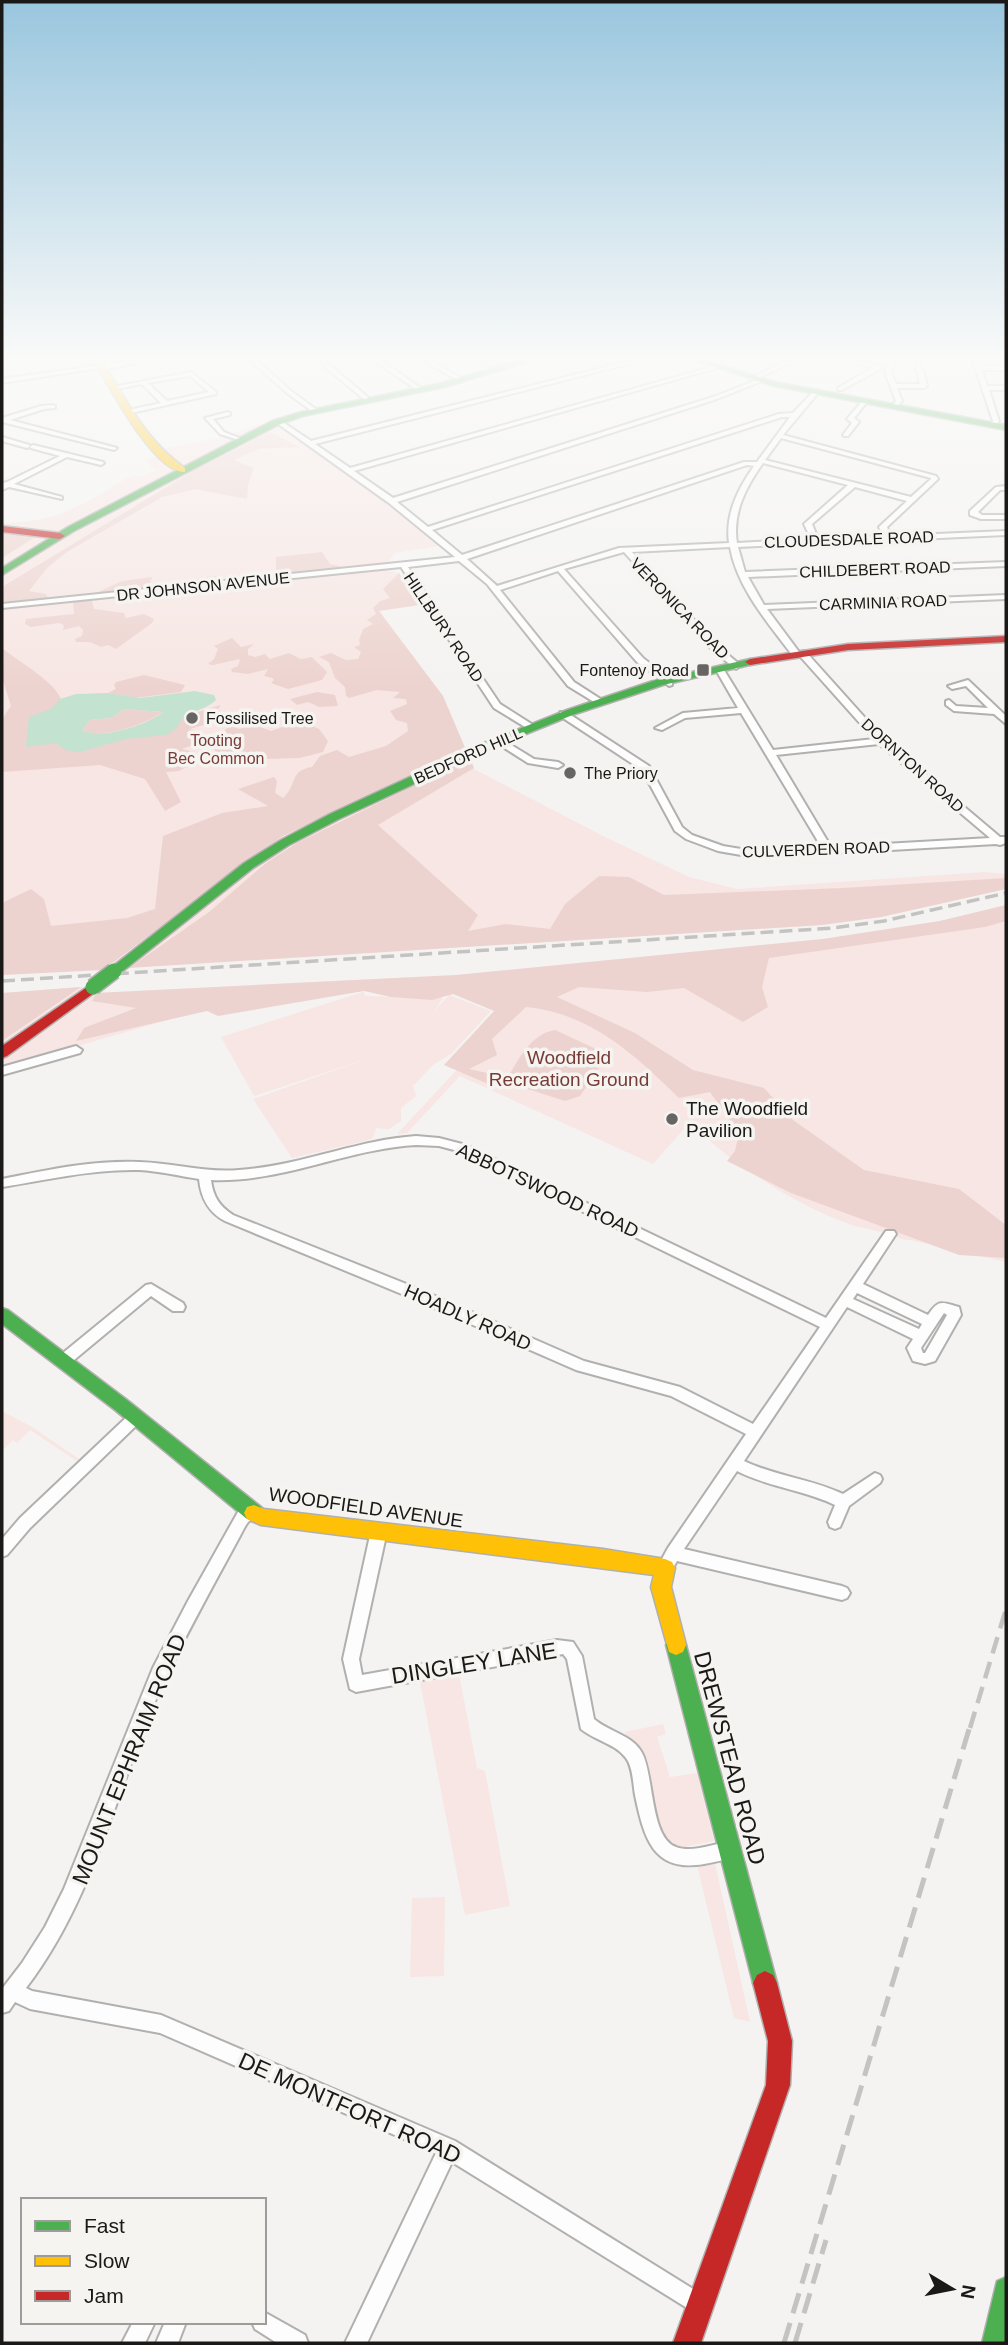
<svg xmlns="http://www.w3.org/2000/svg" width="1008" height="2345" viewBox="0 0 1008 2345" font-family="Helvetica,sans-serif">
<rect width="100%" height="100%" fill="#f4f3f1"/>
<path fill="#f7e6e3" d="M259 424 268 429 278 424 388 502 439 546 395 553 388 562 387 570 399 573 419 605 379 611 443 696 474 769 607 838 689 877 737 889 985 872 1006 874V889L881 917 822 925 2 975V523C61 522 83 504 132 475L142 476 156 470 144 460 165 454 162 449 223 437Z
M1006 905V1262L911 1240C901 1240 900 1238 891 1235 879 1230 863 1229 849 1224 789 1202 737 1166 689 1123L653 1164 460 1076 407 1133 397 1134 525 997 331 989 198 1011 2 1068V993L81 987 96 993 456 975 823 939 940 921Z
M363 992 366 996 443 998 433 1012 449 995 491 1011 452 1053 433 1065 413 1086 416 1096 401 1108V1121L389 1129 376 1128 373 1138 365 1141 292 1158 253 1099 373 1057 254 1096 221 1037Z
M2 1411 32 1427 79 1459 77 1461 30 1430 17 1443 13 1440 2 1451Z
M458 1669 477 1768 485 1771 510 1906 465 1915 419 1677Z
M663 1724 666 1734 657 1737 670 1777 697 1773 714 1841 679 1848C650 1829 650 1780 642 1749L630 1742 625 1732Z
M715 1863 750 2022 734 2018 697 1865Z
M445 1897 444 1976 410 1977 412 1898Z"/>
<path fill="#edd3cf" d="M270 432 299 447 259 449 234 460 254 468 248 485 247 499 195 489 162 497 67 552 47 568 29 591 46 594 48 599 2 602V587L193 471Z
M2 530 40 534 2 558Z
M322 552 330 564 340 566 339 570 167 588C175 583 206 576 216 576L218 580 276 574V557Z
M399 573 419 605 379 611 443 696 466 750 283 836 103 970 2 975V903L31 889 44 899 51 926 127 918 155 909 163 836 222 813 268 806 238 789 274 777 277 781 275 793 283 798C298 785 288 771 312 767L320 756 337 750 349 757 386 746 408 731 407 723 396 720 390 711 407 704 406 699 393 698 400 692 377 690 349 698 346 696 345 687 335 678 329 662 319 657 331 653 346 660 358 659 361 652 354 647 360 645 359 640 363 629 373 624 367 620 376 614 373 608 380 601 390 598 383 589Z
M152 577 148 589 94 594 122 581Z
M91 597 94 609 124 613 126 618 144 614 154 619 152 623 116 649 108 645 101 647 90 642H76L75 639 82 636 83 630 79 626 63 630 64 625 59 623 31 627 25 624 26 619 74 614 73 599Z
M232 638 241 647 254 644 248 649V655L255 657 265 654 270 659 289 653 301 659 312 657 327 672 322 680 288 689 271 683 274 680 272 678 264 676 268 669 248 674 232 672 231 669 238 666 240 659 213 665 208 664 214 659 218 649 214 646Z
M2 648C16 660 60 684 62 703 63 715 59 730 58 742L74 750 221 705 217 710 230 717 190 729 208 736 209 739 182 749 194 752 196 762 179 771 166 772 181 802 165 811 145 779 100 765 2 772V719L11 706 2 677Z
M144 675 185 685 181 692 135 698 108 693 116 689 114 685 116 682Z
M317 692 335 695 338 706 319 707 308 702 297 705 290 699Z
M124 709 164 712C144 724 105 740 82 730L90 720 111 718Z
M300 721 319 729 328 741 323 752 300 758 265 759 242 763 216 756 214 743 227 728 234 726 239 729 252 724 271 731Z
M470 758 474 768 378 825 478 915 468 931 506 924 550 929 565 904 599 876 629 877 664 895 843 888 1006 878V889L881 917 822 925 129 968 209 912 266 863 297 843Z
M1006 905V921L985 927 769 958 762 987 768 1007 743 1022 684 988 647 992 579 987 557 997 635 1033 693 1070 764 1088 793 1120 864 1170 959 1189 1006 1225V1258L959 1255 791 1193 727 1161 735 1151 739 1133 710 1092 679 1098C635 1055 590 1013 526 1007L492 1039 497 1055 469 1069 492 1074 495 1087 444 1065 494 1011 453 994 432 1000 391 997 364 991 218 1016 207 1011 76 1041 84 1028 136 1008 92 1001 96 993 456 975 823 939 940 921Z
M81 987 2 1041V993Z
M555 1030 596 1049 605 1059 580 1096 565 1101 512 1084 508 1077C520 1057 531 1034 555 1030Z"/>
<path fill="#c4e2d0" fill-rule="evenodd" d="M195 691 214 695 216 700C204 712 183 710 178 727L166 735 126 739 80 752 65 750 56 743 26 747 29 717 51 709 60 699 76 694 108 693 140 698ZM124 709 164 712C145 725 104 740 82 730L90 720 111 718Z"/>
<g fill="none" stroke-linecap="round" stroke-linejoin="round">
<defs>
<path id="street" d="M130 361H144L103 370 100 368 2 383V379Z
M251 361H258L291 391 317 410V412H313L287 393Z
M318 361H325L370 399V401H366Z
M375 361H382L422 389 417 390Z
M424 361H432L464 380 459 381Z
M481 361H489L503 369 498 370Z
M629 361H640L315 444 350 468 715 366 720 367 354 471 393 498 713 397 757 380 762 381 717 399 397 502 428 527 779 414 793 413 814 391H818V393L783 435 936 476 938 479 887 527 890 536 1006 531V535L738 547 745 572 1006 562V566L748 577 764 605 1006 595V599L767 609 799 652 805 651 884 739 1000 837H1006V843L1000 845 996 844 785 856H747L718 851 686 839 675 831 642 770 560 716V712H566L649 766 682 827 692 835 723 846 747 850 822 848 741 713 685 718 662 730 655 728 683 713 738 708 716 670 720 667 724 670 773 750 874 739 799 655 793 656C769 624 737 588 730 547L632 552 719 647 739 664 740 666 736 669 713 651 624 552 564 569 643 658 672 681V685L669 686 637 662 558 571 500 590 574 682 602 700V704L599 705 568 686 487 584 459 561 408 567 500 704 533 725V729L530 730 494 708 401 567 2 608V604L455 557 389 503 277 423V421H281L311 441ZM782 417H790L757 462H744L462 555 432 530ZM781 438 931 478V479L911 497 765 460ZM763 463 848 485 804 524 811 539 737 543C732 513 746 487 763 463ZM747 465 754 466C738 489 725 514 729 543L619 548 497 586 467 559ZM855 487 907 501 879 527 883 536 818 539 812 524ZM879 744 990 838 831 847 776 755Z
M786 361H794L754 380 749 379Z
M853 361H863L882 368 842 390H838V388L872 368Z
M888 361H894L891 372 896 384H920L916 366 919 364 922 366 927 386 924 388H897L902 401 895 408 892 406 896 401 885 372Z
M973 361H979L981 366H1006V370H982L987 386H1006V390H989L999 421 995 427 990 426 993 421Z
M191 372 216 392V394L131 413 128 411 129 410 161 403 142 384 116 389 113 387ZM190 376 209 392 167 401 148 383Z
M863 400 868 401 854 418 859 422 848 436H844L843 435 852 423 847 419Z
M53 405 55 406V408L44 409 10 420 117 448 114 450 2 422V418L41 406Z
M228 412 230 413V415L213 419 224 432 242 439V441L220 434 205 418Z
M2 437 29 445 30 446 27 448 2 441Z
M33 445 103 462 104 463 101 465 67 457 14 484 62 497V499L9 487 2 490 3 483 7 482 60 456 31 448 30 447Z
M1006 486V490H1000L978 512 982 515H1006V519H981L970 515V511L996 487Z
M968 680 1006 716V724L994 714 954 711 946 705V701L949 700 956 706 988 708 966 686 952 689 948 686Z
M498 737 534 759 558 762 563 765 558 768 528 763 495 742V738Z
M76 1046 82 1050 80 1053 2 1075V1067Z
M416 1136 439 1138 466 1145 826 1318 886 1231H894L896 1234 894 1237 863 1284 928 1315C939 1299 941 1302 959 1307L961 1315 935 1361 925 1364 913 1361 907 1348 913 1339 847 1307 744 1461C775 1476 811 1479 843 1494L875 1473 880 1475 882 1479 880 1483 849 1506 840 1527 835 1529 830 1527 828 1522 835 1505C804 1490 768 1487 737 1471L684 1549 842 1586 847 1588 850 1593 847 1598 842 1600 677 1561 670 1573 665 1575 660 1573 657 1568 668 1548 746 1434 671 1396 576 1370 409 1297 225 1221C208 1212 201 1198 199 1179 179 1176 159 1171 139 1170 92 1169 47 1180 2 1187V1179C47 1170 93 1160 139 1162 173 1163 205 1173 239 1170 300 1166 356 1140 416 1136ZM416 1145 439 1146 458 1151 820 1327 753 1424 680 1387 584 1361 419 1289 233 1215C219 1206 213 1196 211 1180 282 1183 347 1149 416 1145ZM857 1293 922 1324 919 1329 853 1299ZM944 1313 947 1315 925 1353H923L921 1348Z
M151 1284 183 1303 185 1307 183 1311H173L151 1296 68 1365 63 1367 58 1365 56 1361 58 1357 146 1285Z
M136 1411 141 1413 143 1417 141 1421 30 1528 7 1555 2 1557V1539L20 1518 131 1413Z
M251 1505 256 1506 258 1511C256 1517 252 1518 248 1522 245 1526 242 1532 240 1536 212 1588 183 1639 159 1692 116 1791 93 1901 26 1988L32 1991 161 2015 455 2141 706 2297 709 2304 706 2311 699 2314 692 2311 452 2162 367 2343H345L436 2153 160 2033 30 2009 15 2002 9 2011 2 2013V1989L22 1963 45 1927 64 1889 153 1668 188 1601 238 1512Z
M379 1524 384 1526 387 1531 359 1659 362 1675 557 1640 573 1642 582 1656 594 1719C609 1732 633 1735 642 1753 654 1775 650 1838 676 1847 692 1853 715 1844 730 1841L736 1844 739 1850 736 1856C726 1860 715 1862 704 1864 653 1873 644 1838 635 1795 633 1784 633 1767 626 1758 616 1744 594 1740 581 1729L567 1659 563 1654 356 1692 350 1689 343 1659 371 1531 374 1526Z
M264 2312 305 2335 308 2343H277L255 2329 252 2322H264Z
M133 2322H155L145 2343H122Z
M165 2322H186L178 2343H156Z"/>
<path id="fast" d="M517 361H530L445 387 303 416 278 425 74 531 2 575V568L68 527 272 421 301 412 441 383Z
M696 361H708L775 382 1006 425V430L774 386Z
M750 659 755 662 754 664 663 685 575 714 489 749 339 819 289 845 253 868 119 974H109L107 971 244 863 281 840 330 814 481 744 567 710 656 680Z
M2 1308 8 1310 127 1400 261 1507 264 1513 261 1519 254 1521 247 1519 115 1410 2 1324Z
M676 1635 683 1638 686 1645 777 1983 773 1991 765 1995 757 1991 753 1983 666 1645 669 1638Z
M1006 2277V2343H982L997 2281Z"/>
<path id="slow" d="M94 361H102C127 401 146 441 185 468V472C154 473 109 386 94 361Z
M254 1505 264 1509 603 1549 665 1559 672 1562 675 1568 671 1587 686 1645 683 1652 676 1655 669 1652 651 1587 654 1575 261 1525 247 1519 244 1513 247 1507Z"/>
<path id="jam" d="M2 526 60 533 65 536 60 539 2 532Z
M1006 636V642L848 650 750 665 745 662 750 659 848 644Z
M93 983 98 984 100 987 98 990 7 1056 2 1058V1046Z
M765 1971 773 1975 777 1983 792 2041 790 2085 701 2343H673L766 2085 768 2041 753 1983 757 1975Z"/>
</defs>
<use href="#street" stroke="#b1b0af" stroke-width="4"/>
<use href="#fast" stroke="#b1b0af" stroke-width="3"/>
<use href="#slow" stroke="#b1b0af" stroke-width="3"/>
<use href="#jam" stroke="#b1b0af" stroke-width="3"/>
<use href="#street" fill="#fdfdfd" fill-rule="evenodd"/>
<use href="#fast" fill="#4caf50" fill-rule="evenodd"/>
<use href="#slow" fill="#ffc107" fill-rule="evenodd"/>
<use href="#jam" fill="#c62828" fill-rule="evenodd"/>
<path stroke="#c3c3c1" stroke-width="3.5" stroke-dasharray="13 6" stroke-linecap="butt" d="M2 981 833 928 884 921 1006 893"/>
<path stroke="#c3c3c1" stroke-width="4.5" stroke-dasharray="17 9" stroke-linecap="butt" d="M970 1728 1006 1609"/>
<path stroke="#c3c3c1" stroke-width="5" stroke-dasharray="21 10" stroke-linecap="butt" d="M784 2343 970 1726
M795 2343 826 2240"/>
<defs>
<path id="fast-bridge" d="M93 987 114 971"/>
</defs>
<use href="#fast-bridge" stroke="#b1b0af" stroke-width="18" stroke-linecap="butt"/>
<use href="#fast-bridge" stroke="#4caf50" stroke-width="15"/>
</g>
<linearGradient id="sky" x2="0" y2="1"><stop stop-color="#99c6de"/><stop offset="0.52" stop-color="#fafaf9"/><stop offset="1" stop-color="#fafaf9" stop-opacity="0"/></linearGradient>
<rect width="1008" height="689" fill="url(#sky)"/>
<g fill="#666564" stroke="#f5f4f0" stroke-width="2.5">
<rect x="696" y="663" width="14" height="14" rx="3.5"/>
<circle cx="192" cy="718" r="7"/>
<circle cx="570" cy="773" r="7"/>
<circle cx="672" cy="1119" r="7"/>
</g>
<g text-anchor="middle" stroke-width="7" stroke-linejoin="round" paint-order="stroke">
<g font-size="16" fill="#1a1918" stroke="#f5f4f0">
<text transform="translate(849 539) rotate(-2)" y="6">CLOUDESDALE ROAD</text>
<text transform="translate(875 569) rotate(-2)" y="6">CHILDEBERT ROAD</text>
<text transform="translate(203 586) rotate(-6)" y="6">DR JOHNSON AVENUE</text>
<text transform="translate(883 602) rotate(-2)" y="6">CARMINIA ROAD</text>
<text transform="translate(680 608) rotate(46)" y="6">VERONICA ROAD</text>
<text transform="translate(444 627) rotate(56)" y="6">HILLBURY ROAD</text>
<text transform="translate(468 755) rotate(-24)" y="6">BEDFORD HILL</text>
<text transform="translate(913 765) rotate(42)" y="6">DORNTON ROAD</text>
<text transform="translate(816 849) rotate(-2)" y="6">CULVERDEN ROAD</text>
</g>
<g font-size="16" fill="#1a1918" stroke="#f5f4f0" text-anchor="start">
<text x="689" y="676" text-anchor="end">Fontenoy Road</text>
<text x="206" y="724">Fossilised Tree</text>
<text x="584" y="779">The Priory</text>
</g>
<g font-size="16" fill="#783b36" stroke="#f5f4f0">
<text x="216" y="746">Tooting<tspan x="216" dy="18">Bec Common</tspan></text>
</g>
<g font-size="19" fill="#783b36" stroke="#f5f4f0">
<text x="569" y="1064">Woodfield<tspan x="569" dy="22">Recreation Ground</tspan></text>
</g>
<g font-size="19" fill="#1a1918" stroke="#f5f4f0" text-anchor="start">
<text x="686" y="1115">The Woodfield<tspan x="686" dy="22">Pavilion</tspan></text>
</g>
<g font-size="19" fill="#1a1918" stroke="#f5f4f0">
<text transform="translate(548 1190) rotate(25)" y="7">ABBOTSWOOD ROAD</text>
<text transform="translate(468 1317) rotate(24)" y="7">HOADLY ROAD</text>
<text transform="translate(366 1507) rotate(8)" y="7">WOODFIELD AVENUE</text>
</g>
<g font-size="23" fill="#1a1918" stroke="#f5f4f0">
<text transform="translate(474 1663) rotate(-9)" y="8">DINGLEY LANE</text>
<text transform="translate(730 1758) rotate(75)" y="8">DREWSTEAD ROAD</text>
<text transform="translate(129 1759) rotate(-68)" y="8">MOUNT EPHRAIM ROAD</text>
<text transform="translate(350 2108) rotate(24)" y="8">DE MONTFORT ROAD</text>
</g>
</g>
<rect width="1008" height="2345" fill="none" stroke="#1a1918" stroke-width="7"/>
<rect x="21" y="2198" width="245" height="126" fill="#f5f4f0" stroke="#9d9c9a" stroke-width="2"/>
<rect x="35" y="2221" width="35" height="10" fill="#4caf50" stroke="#9d9c9a" stroke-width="2"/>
<text x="84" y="2233" font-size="21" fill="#1a1918">Fast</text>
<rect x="35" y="2256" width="35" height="10" fill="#ffc107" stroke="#9d9c9a" stroke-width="2"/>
<text x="84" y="2268" font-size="21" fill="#1a1918">Slow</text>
<rect x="35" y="2291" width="35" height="10" fill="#c62828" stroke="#9d9c9a" stroke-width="2"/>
<text x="84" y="2303" font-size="21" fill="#1a1918">Jam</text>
<g transform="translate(952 2289) rotate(100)" stroke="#f5f4f0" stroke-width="5" paint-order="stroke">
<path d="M0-5L12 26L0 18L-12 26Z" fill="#1a1918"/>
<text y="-10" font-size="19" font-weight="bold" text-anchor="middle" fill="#1a1918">N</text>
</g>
</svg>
